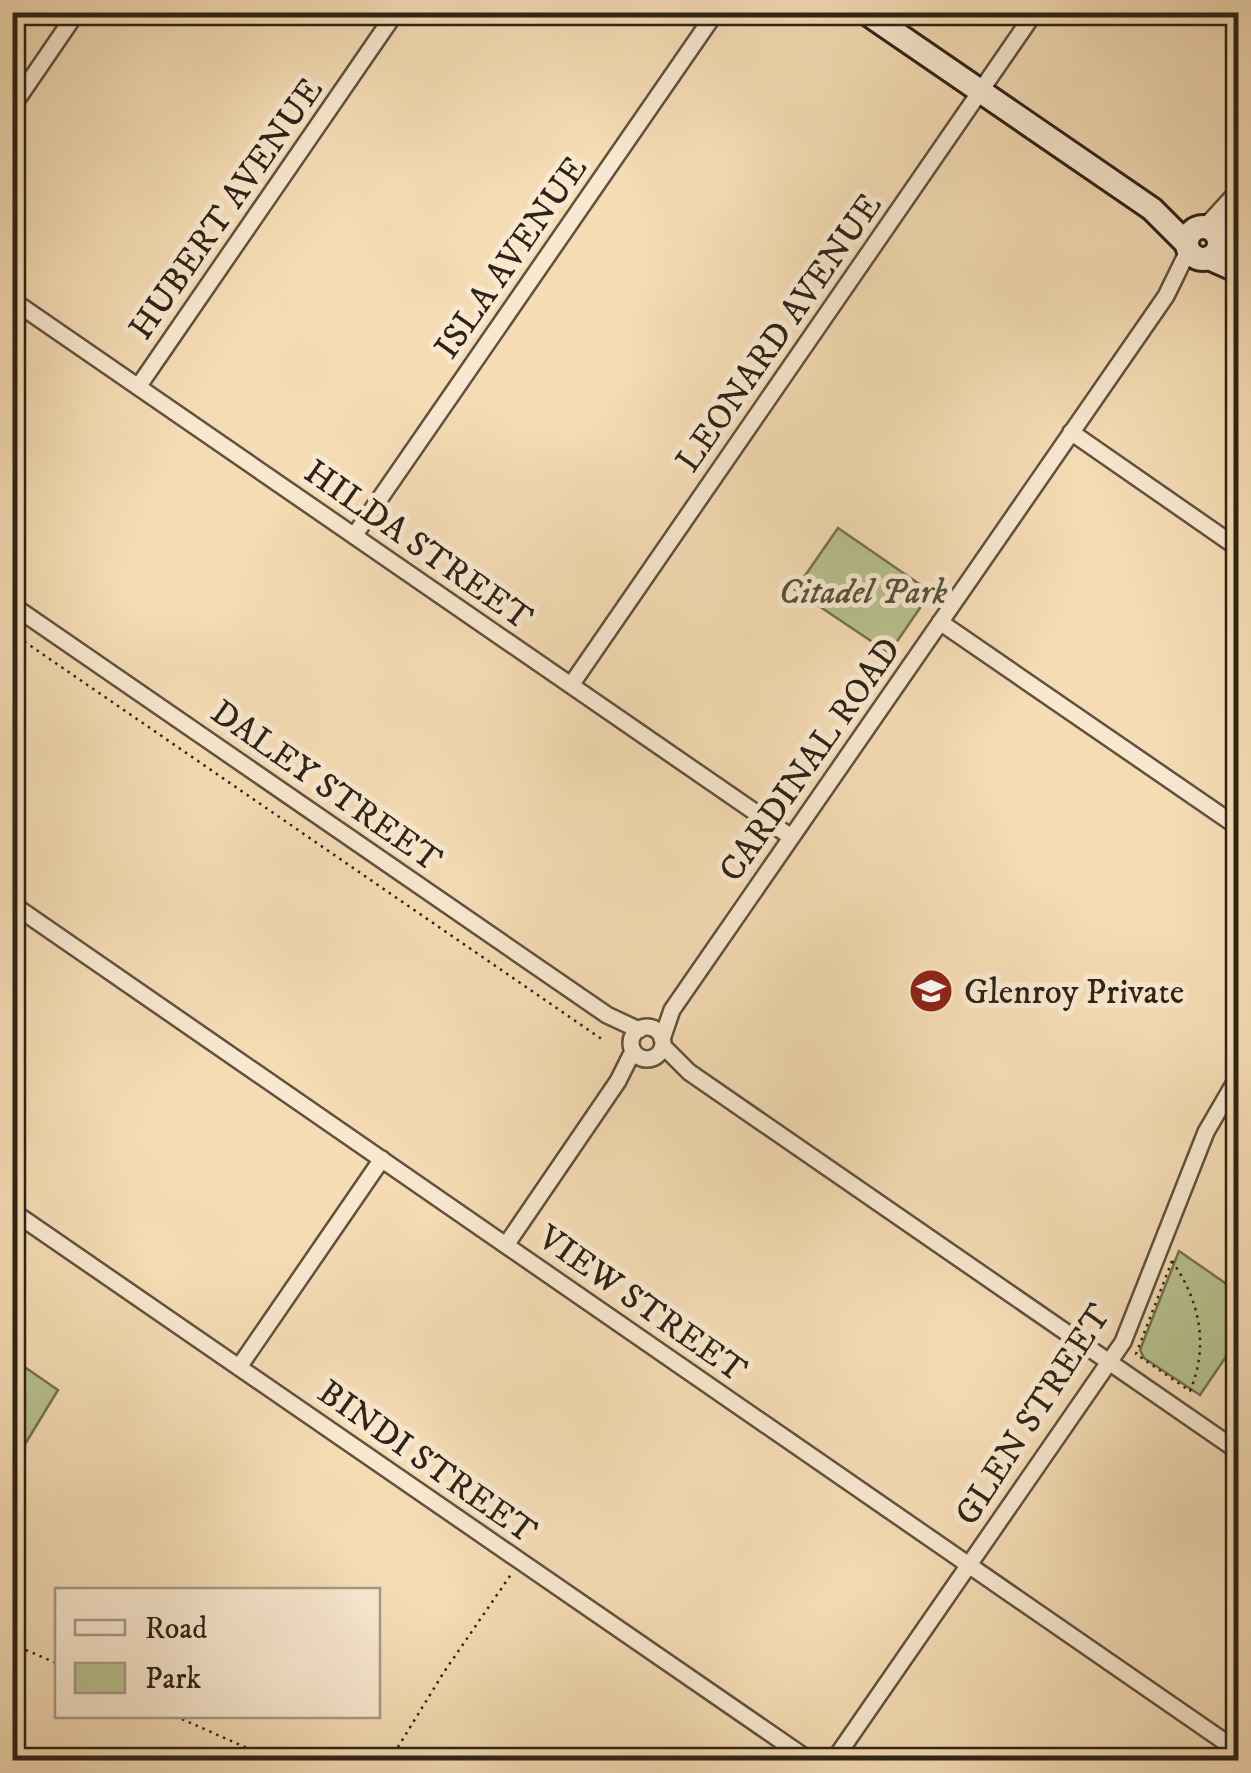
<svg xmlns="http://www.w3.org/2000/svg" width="1251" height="1773" viewBox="0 0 1251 1773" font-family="'IM FELL DW Pica',serif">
<rect width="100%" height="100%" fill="#f5dcb5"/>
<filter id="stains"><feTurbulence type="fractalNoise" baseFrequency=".002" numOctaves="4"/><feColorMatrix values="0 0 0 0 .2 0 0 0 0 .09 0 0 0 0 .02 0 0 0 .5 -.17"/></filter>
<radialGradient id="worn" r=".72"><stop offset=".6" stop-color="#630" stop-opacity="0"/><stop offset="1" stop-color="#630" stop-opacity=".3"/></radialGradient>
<path fill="#b8c190" stroke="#737253" stroke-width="2.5" d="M838 528 931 592 889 653 795 590Z
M1179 1251 1238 1292V1339L1200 1395 1144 1358 1140 1350Z
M13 1359 58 1390 13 1464Z"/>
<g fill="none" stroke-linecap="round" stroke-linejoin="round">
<defs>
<path id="lane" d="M12 326 24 309"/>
<path id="street" d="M12 107 77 12
M1205 227 1238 191
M1218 238 1232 204
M12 300 791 837
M138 387 396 12
M1071 432 1238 548
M354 536 716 12
M12 605 607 1015 639 1030
M940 622 1238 827
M571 685 1035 12
M12 904 1238 1751
M631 1043a16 16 0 1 1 32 0a16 16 0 1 1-32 0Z
M662 1039 672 1010 1166 296 1188 251
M663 1046 689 1072 1238 1451
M12 1211 809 1760
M506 1245 618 1081 633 1051
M239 1367 382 1159
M834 1760 1123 1342 1206 1132 1238 1077"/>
<path id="secondary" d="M865 12 1152 209 1186 243
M1187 243a16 16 0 1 1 32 0a16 16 0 1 1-32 0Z
M1209 258 1238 271"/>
</defs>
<use href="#lane" stroke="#60513e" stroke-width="12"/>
<use href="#street" stroke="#60513e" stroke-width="20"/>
<use href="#secondary" stroke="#2e2316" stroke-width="28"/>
<path stroke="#2e2316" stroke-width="2.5" stroke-dasharray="2.5 5" stroke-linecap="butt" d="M12 633 603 1040
M1172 1261C1200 1301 1209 1346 1190 1391L1136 1354Z
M12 1644 58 1664
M175 1716 274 1760
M390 1760 444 1672 512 1573"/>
<use href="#lane" stroke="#f8e8cf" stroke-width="8"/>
<use href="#street" stroke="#f8e8cf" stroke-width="15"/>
<use href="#secondary" stroke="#f8e8cf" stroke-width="22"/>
</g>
<defs>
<symbol id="school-disc" viewBox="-11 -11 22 22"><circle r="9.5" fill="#8f2418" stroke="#f8e8cf"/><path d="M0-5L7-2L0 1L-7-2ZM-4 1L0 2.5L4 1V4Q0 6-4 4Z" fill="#fff"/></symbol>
</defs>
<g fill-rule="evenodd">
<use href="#school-disc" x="906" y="966" width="50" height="50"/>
</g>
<g text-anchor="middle" stroke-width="10" stroke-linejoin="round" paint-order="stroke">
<g font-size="35" fill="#2e2316" stroke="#f8e8cf">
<text transform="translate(225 208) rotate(-55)" y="12">HUBERT AVENUE</text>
<text transform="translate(510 257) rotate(-55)" y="12">ISLA AVENUE</text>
<text transform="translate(778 332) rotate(-55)" y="12">LEONARD AVENUE</text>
<text transform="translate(419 544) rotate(35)" y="12">HILDA STREET</text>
<text transform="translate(809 759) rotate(-55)" y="12">CARDINAL ROAD</text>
<text transform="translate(327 785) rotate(35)" y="12">DALEY STREET</text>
<text transform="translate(643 1303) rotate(35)" y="12">VIEW STREET</text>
<text transform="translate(1032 1414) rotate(-57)" y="12">GLEN STREET</text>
<text transform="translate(428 1461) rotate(35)" y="12">BINDI STREET</text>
</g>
<g font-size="35" font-style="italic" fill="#57523b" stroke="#f8e8cf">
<text x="863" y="603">Citadel Park</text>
</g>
<g font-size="35" fill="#2e2316" stroke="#f8e8cf" text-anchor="start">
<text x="964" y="1003">Glenroy Private</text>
</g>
</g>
<rect width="1251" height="1773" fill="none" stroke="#f5dcb5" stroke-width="50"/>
<rect x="15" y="15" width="1221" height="1743" fill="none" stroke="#2e2316" stroke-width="5"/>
<rect x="25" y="25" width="1201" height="1723" fill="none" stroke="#2e2316" stroke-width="2.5"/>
<rect x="55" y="1588" width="325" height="130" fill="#f8e8cf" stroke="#a79985" stroke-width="2.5"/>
<rect x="75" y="1620" width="50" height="15" fill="#f8e8cf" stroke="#a79985" stroke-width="2.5"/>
<text x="145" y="1638" font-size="30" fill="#2e2316">Road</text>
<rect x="75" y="1663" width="50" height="30" fill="#b8c190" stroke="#a79985" stroke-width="2.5"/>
<text x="145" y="1688" font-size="30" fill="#2e2316">Park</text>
<rect width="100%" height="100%" filter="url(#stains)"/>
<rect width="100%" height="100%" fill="url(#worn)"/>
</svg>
